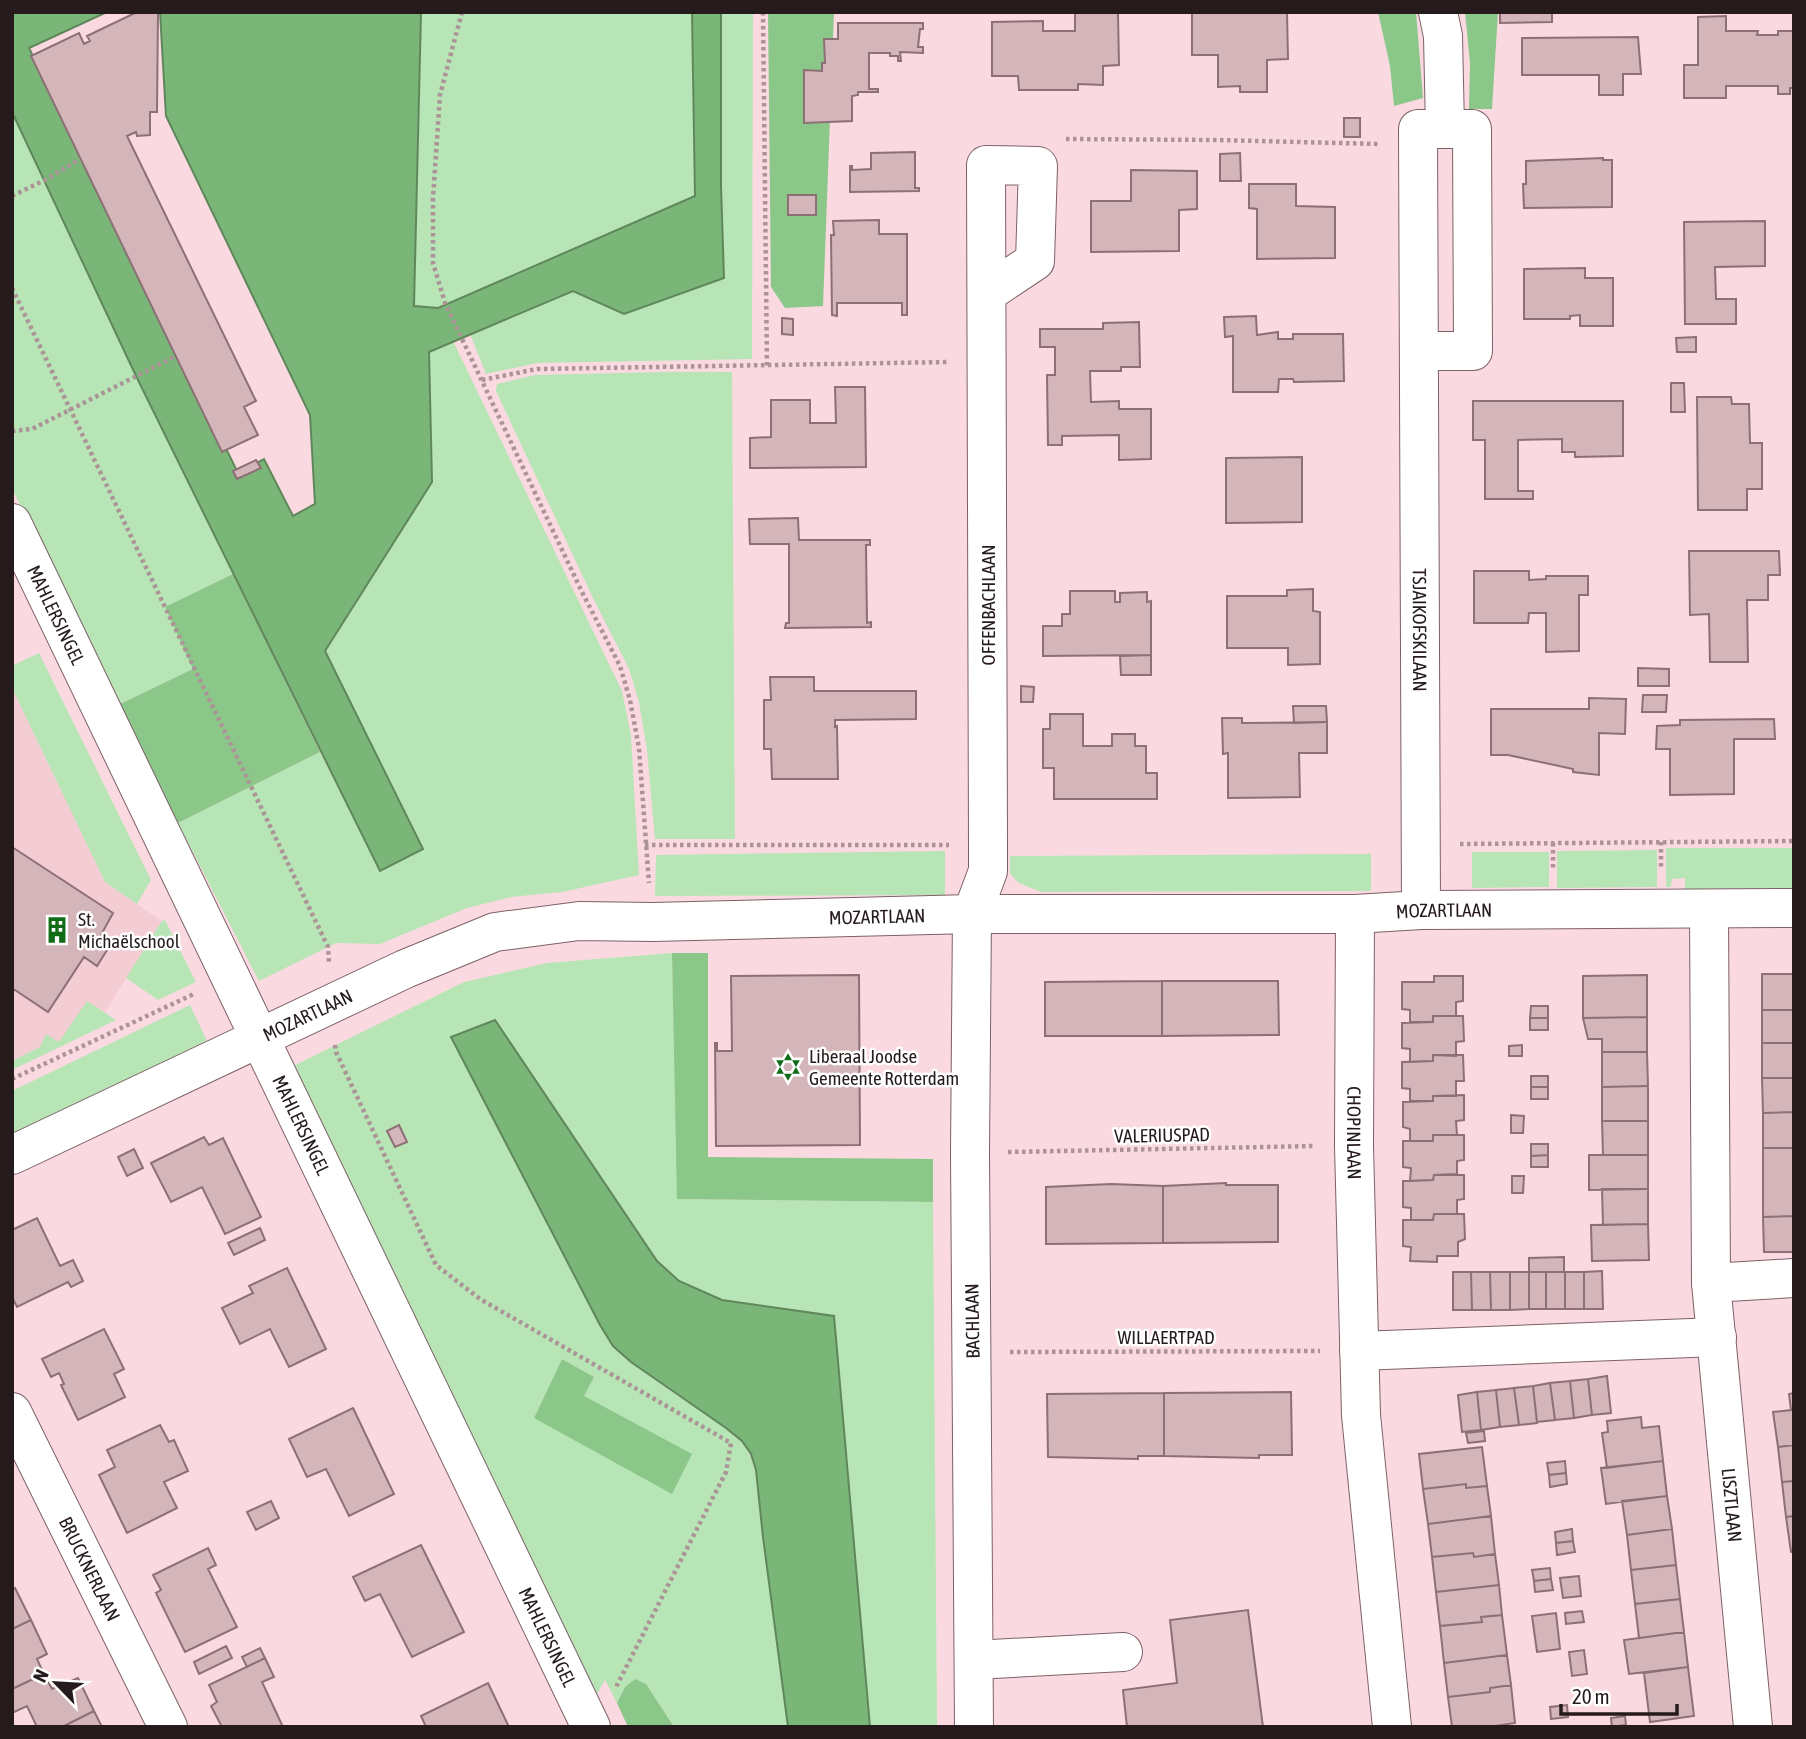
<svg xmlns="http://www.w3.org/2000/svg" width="1806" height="1739" viewBox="0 0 1806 1739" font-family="'Asap Condensed',sans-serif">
<rect width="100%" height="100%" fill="#fadae0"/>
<path fill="#f4ccd3" d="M12 688 105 882 162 921 105 1012 87 1001 59 1043 40 1047 12 1061Z"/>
<path fill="#b7e5b5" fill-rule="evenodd" d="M421 12H692L695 196 438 308 414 306Z
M721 12H753L752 359 537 363 486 374 470 334 574 291 624 314 724 278 721 186Z
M12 112 136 376 233 574 165 607 194 669 116 706 12 488Z
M453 341 622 691 631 735 639 875 562 892 511 897 467 908 380 944 336 943 259 981 178 823 320 752 380 870 423 849 325 651 432 482 429 352Z
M664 372H732L735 839H655L647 750 639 702 629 669 591 594 496 391 497 384 535 375Z
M39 653 151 880 137 904 105 882 12 688V666Z
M1666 848H1794V888L1685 889V878L1672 879 1671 887H1666Z
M1657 850V887L1557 888V851Z
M945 851V895L655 896 656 855Z
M1472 852H1549V887L1472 888Z
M1371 854V891L1041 892 1019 883 1010 874V856Z
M165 920 196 982 158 1000 126 978 162 921Z
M672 953 678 1199 933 1202 937 1727H870L834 1316 722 1300 679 1281 657 1261 472 1029 451 1038 600 1325C635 1377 695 1402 742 1441 763 1472 759 1509 764 1545 772 1605 780 1666 788 1727H674L646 1684 635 1679 625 1687 617 1703 605 1680 597 1694 293 1066 464 982 547 963ZM562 1359 594 1377 584 1396 534 1418Z
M87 1001 116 1020 12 1070V1061L40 1047 46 1034 59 1042Z
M190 1005 207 1041 12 1134V1091Z"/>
<path fill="#8bc789" d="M768 12H834L823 306 785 308 771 287Z
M1378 12H1416L1423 98 1394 106 1390 66Z
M1465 12H1498L1492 109H1469L1470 63Z
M233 574 320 752 178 823 116 706 193 669 165 607Z
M672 953H708V1157L933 1159V1202L677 1199Z
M562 1359 594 1377 584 1396 692 1454 672 1494 534 1418Z
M635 1679 646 1684 674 1727H628L617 1703 625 1687Z"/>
<path fill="#7ab678" stroke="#60875c" stroke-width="2" d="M12 12H107L29 48 238 473 264 459 293 516 315 504 310 415 166 116 160 12H421L414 306 438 308 695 196 692 12H721V186L724 278 624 314 573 291 429 352 432 482 325 651 423 849 380 871 136 376 12 112Z
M495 1020 657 1261 679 1281 722 1300 834 1316 870 1727H788L763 1537 756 1470 751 1454 742 1441 726 1428 631 1362 613 1346 600 1325 451 1037Z"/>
<path fill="#d4b5ba" stroke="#8c7075" stroke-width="2" d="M137 12H158L157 112H150V135L137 136 136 132 127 136 256 401 244 407 258 435 222 452 31 56 79 33 84 44 90 41 87 36Z
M1075 12 1118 13 1119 65 1103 66V85L1078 84V90H1019L1018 76H992V22L1043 21V31H1075Z
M1192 12H1287L1288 59 1267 60V92H1240V86L1218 87V55H1192Z
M1500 12H1552V22L1500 23Z
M1726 16V31H1758L1757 35H1778V31H1794V88H1790V94H1778V86H1726V98H1684V65H1698V17Z
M838 23H923V29H920L918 47H923V53L900 52 901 61H898V56H890V53H869V89H878V92H858V95L852 96V121L804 123V70L822 71V63H825L824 39H838Z
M1638 37 1641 74H1623V95H1599V75H1522V38Z
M1344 118H1360V137H1344Z
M915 152V188H919V191L850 192V166H852V170L871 169V153Z
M1240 153 1241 181H1220V154Z
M1603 158V160H1612V207L1524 208 1523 184H1526V161Z
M1131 170 1197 171V209L1179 210V251L1091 252V201H1131Z
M1249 184H1296V206L1335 207V258L1257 259V209L1249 208Z
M788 195H816V215H788Z
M879 220V234H907V315H902V303H837V316L832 315 831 235H834L833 221Z
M1765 221V266L1715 267 1716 299H1736V324H1685L1684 222Z
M1585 268V278H1613V326H1580V315L1570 316V319H1524V269Z
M1256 316 1257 335 1278 332V339H1293V334H1343L1344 381 1294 382 1293 379H1279L1278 392H1233V336L1225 337 1224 317Z
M782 318 793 319V335L782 334Z
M1139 322 1140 367H1121V371H1090L1091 402 1119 401V409H1151V459L1119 460V435L1062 436V445H1048L1047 375H1055V347H1040V329H1103V323Z
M1696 337V352H1677L1676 338Z
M1671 383H1684L1685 412H1671Z
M835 387H865L866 467 750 468V438L771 437V400H810V423H836Z
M1697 397H1731L1732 404H1749L1750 443H1762V489H1747V510H1698Z
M1473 401H1623V456L1575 457V452H1562V439L1518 440V491H1533V499H1485V440H1473Z
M1302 457V522L1226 523V458Z
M256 460 261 468 237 479 233 471Z
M798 518 799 540H870V545H866L867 623 871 622V627L785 628 786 623H789V544H750L749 519Z
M1689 551H1779L1780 575H1768V600H1747L1748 662H1710L1709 614 1690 615Z
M1474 571H1529V580L1546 579V576H1588V595H1579V651L1546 652V613H1529L1528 623H1474Z
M1313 589V611L1320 612V664L1288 665V648H1227V596H1287V590Z
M1070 591H1115V602H1120V593L1147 592V602L1151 601V655L1043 656V626H1062V614H1070Z
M1151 655V675H1121L1120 656Z
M1638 668 1669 669V686H1638Z
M770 677H814V691H916V719L835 720V727L837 726 838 779H772L771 749H764V700H771Z
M1021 686 1034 687 1033 702H1021Z
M1643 695H1667L1666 712H1642Z
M1589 698 1626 699 1625 734 1599 733V775L1573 772V769L1508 755H1491V709H1589Z
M1293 706H1326L1327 722 1294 723Z
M1050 714H1083V746H1112V734H1135V746H1146V773H1157V799H1054V768H1043V729H1050Z
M1222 718H1242V723L1327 722V753H1299L1300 797 1228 798V753L1223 754Z
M1774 719 1775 739H1734V794L1670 795V749H1656L1657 726 1680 725V720Z
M12 847 113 913 101 935 103 941 109 947 97 966 84 957 48 1012 12 988Z
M1762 974H1794V1010H1762Z
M859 975 860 1145 716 1146 715 1043H717V1051H732L731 976Z
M1647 975V1017L1583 1018V976Z
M1434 976H1463V1001L1456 1002V1016H1433V1022H1410V1010L1402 1009V982H1434Z
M1162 981V1036H1045V982Z
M1162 981H1278L1279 1035 1162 1036Z
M1531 1006H1548V1018H1530Z
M1762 1010H1794V1043H1762Z
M1433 1016H1463L1464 1041 1456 1042V1056L1433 1055V1061L1410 1062V1049L1402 1048V1023L1433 1022Z
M1647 1017V1052H1602V1039H1588L1583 1018Z
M1530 1018H1548V1030H1530Z
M1762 1043H1794V1078H1762Z
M1522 1045V1056H1509V1046Z
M1602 1052H1647L1648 1086 1602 1087Z
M1433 1055H1463L1464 1081H1456V1096H1433V1101H1410V1089L1402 1088V1062L1433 1061Z
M1531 1076H1548V1087H1531Z
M1762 1078H1794V1112L1763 1113Z
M1648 1086V1121H1602V1087Z
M1531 1087H1548V1099H1531Z
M1464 1095V1120L1456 1121 1457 1135H1433V1141H1410V1129L1403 1127V1102L1433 1101V1096Z
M1794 1112V1148H1763V1113Z
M1511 1115 1524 1116 1523 1133H1511Z
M1602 1121H1648V1155H1603Z
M399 1125 407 1142 395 1147 387 1131Z
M1433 1135H1464V1160L1457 1161V1174L1434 1175 1433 1180 1410 1181 1411 1168 1403 1167V1141H1433Z
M204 1137 209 1145 223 1138 261 1217 225 1234 202 1187 171 1202 151 1163Z
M1531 1144H1548V1155L1531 1156Z
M1763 1148H1794V1216L1763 1217Z
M134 1149 143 1168 127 1176 118 1157Z
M1548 1155V1167H1531V1156Z
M1589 1155H1648V1189L1589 1190Z
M1434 1175H1464V1199L1457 1200V1214H1434L1433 1220H1411V1208L1403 1207V1181L1433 1180Z
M1512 1176H1524L1523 1193H1512Z
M1226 1183V1185H1278V1242L1163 1243V1186Z
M1111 1184 1163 1186V1243L1046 1244V1187Z
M1602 1189H1648V1224L1603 1225Z
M1434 1214H1464L1465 1239 1458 1242V1256H1437V1262L1410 1261 1411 1247 1403 1246V1220H1433Z
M1794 1216V1252H1764L1763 1217Z
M37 1218 60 1266 73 1260 83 1281 71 1287 68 1282 17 1307 12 1297V1230Z
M1648 1224 1649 1260 1592 1261 1591 1225Z
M260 1228 265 1240 234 1255 228 1243Z
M1564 1257V1272H1529V1258Z
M287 1268 326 1349 289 1367 270 1329 240 1344 222 1308 253 1293 249 1286Z
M1602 1271 1603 1309H1584V1272Z
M1453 1272H1471L1472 1310H1453Z
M1471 1272H1490L1491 1310H1472Z
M1490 1272H1510V1310H1491Z
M1510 1272H1529V1309L1510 1310Z
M1529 1272H1546V1309H1529Z
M1546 1272H1565V1309H1546Z
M1565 1272H1584V1309H1565Z
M104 1329 124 1369 114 1374 125 1397 78 1420 61 1385 64 1384 59 1373 51 1377 42 1359Z
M1607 1376 1611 1413 1592 1415 1588 1379Z
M1588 1379 1592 1415 1574 1418 1570 1381Z
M1570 1381 1574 1418 1555 1420 1550 1383Z
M1550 1383 1555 1420 1537 1422 1533 1386Z
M1533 1386 1537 1423 1519 1425 1514 1388Z
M1514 1388 1519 1425 1500 1427 1496 1390Z
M1496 1390 1500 1427 1481 1430 1477 1392Z
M1291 1392 1292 1455H1259V1458L1164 1456V1393Z
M1477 1392 1481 1430 1462 1432 1458 1395Z
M1164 1393V1456H1138V1459L1048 1457 1047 1394Z
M1794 1393V1445L1778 1447 1773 1412 1791 1410 1789 1394Z
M353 1408 394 1494 349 1516 326 1469 307 1477 289 1439Z
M1641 1417 1642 1428 1659 1426 1663 1461 1607 1468 1602 1433 1608 1432 1607 1421Z
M160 1425 169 1442 174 1440 188 1471 164 1482 177 1508 127 1533 99 1475 115 1467 107 1450Z
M1484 1431 1485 1441 1468 1443 1466 1433Z
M1794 1445V1481L1782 1482 1778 1447Z
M1482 1447 1487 1486 1466 1488V1484L1423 1489 1419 1454Z
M1565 1461 1566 1473 1549 1475 1547 1463Z
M1663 1461 1667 1496 1606 1504 1601 1468Z
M1566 1473 1567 1484 1550 1487 1549 1475Z
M1794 1481V1516L1786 1517 1782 1482Z
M1466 1484V1488L1487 1486 1491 1516 1428 1524 1423 1489Z
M1667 1496 1672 1529 1627 1535 1622 1501Z
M271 1501 279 1518 256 1530 247 1512Z
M1491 1516 1495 1554 1474 1557 1473 1553 1432 1557 1428 1524Z
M1794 1516V1551L1791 1552 1786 1517Z
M1572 1529 1573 1541 1556 1543 1555 1532Z
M1672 1529 1676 1565 1631 1570 1627 1535Z
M1573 1541 1575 1552 1557 1555 1556 1543Z
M421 1545 464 1632 412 1657 380 1594 365 1601 353 1577Z
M208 1548 216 1565 208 1569 237 1627 185 1652 156 1593 161 1590 153 1575Z
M1473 1553 1474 1557 1495 1554 1499 1585 1436 1592 1432 1557Z
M1676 1565 1680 1599 1635 1604 1631 1570Z
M1550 1568 1551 1579 1534 1581 1532 1570Z
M1579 1576 1581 1596 1563 1598 1560 1578Z
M1551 1579 1553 1590 1535 1592 1534 1581Z
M1499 1585 1502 1615 1481 1617 1482 1622 1440 1626 1436 1592Z
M15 1588 31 1620 12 1629V1590Z
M1680 1599 1684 1632 1639 1638 1635 1604Z
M1248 1610 1263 1727H1127L1123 1690 1177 1683 1170 1620Z
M1582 1611 1584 1622 1566 1624 1565 1613Z
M1556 1613 1560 1649 1537 1652 1532 1616Z
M1502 1615 1507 1655 1444 1663 1440 1626 1482 1622 1481 1617Z
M31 1620 47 1654 37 1659 44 1674 12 1689V1629Z
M1684 1632 1688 1667 1629 1674 1624 1640Z
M226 1646 232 1658 199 1674 194 1662Z
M260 1648 265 1658 247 1667 242 1657Z
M1584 1650 1587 1674 1572 1676 1569 1652Z
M1507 1655 1511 1685 1490 1688V1692L1448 1697 1444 1663Z
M265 1658 274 1677 262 1682 283 1727H222L211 1706 217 1702 209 1685Z
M1688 1667 1694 1716 1650 1722 1644 1673Z
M44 1674 52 1689 78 1678 94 1711 62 1727H37L27 1706 12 1713V1689Z
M488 1683 509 1727H426L421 1716Z
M1511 1685 1515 1723 1488 1727H1452L1448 1697 1490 1692V1688Z
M1567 1705 1568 1717 1551 1719 1550 1707Z
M94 1711 102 1727H62Z
M1625 1716 1626 1725 1612 1727 1611 1718Z"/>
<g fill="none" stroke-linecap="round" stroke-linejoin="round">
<defs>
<g id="minor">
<path d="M1438 12 1443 36 1445 128"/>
<path id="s1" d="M1419 351H1473L1472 129H1418L1421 910"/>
<path id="s2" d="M12 523 591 1727"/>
<path id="s3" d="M1709 909 1711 1283 1753 1727"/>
<path id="s4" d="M1355 914 1354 1146 1361 1415 1392 1727"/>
<path id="s5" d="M12 1155 405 969 495 932 579 921 653 922 972 914H1355L1421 910 1794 908"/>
<path d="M1711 1283 1794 1278"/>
<path d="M1359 1351 1717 1337"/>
<path id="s6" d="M12 1412 168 1727"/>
<path d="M974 1660 1123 1652"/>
<path d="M974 1727 970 1153 972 914 988 871V845L986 165 1038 166 1035 261 987 293"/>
</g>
</defs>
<use href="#minor" stroke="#7d6167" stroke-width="40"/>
<path stroke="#ab9397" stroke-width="4.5" stroke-dasharray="3.5 3.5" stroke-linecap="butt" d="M462 12 440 95 433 198V263L445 303 582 592 620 666 630 700 639 748 649 883
M763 12 767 367
M1066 139 1218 140 1379 144
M12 196 45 180 80 159
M12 288 328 947 329 963
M482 380 537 369 948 362
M12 431 32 429 176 356
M1661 842V869
M1553 843V870
M1460 844 1794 841
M645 845H949
M335 1045 336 1052 436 1265 480 1299 731 1443 726 1472 615 1689
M12 1079 196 993
M1008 1152 1315 1146
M1010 1352 1320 1351"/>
<use href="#minor" stroke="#fff" stroke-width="38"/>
</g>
<defs>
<symbol id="building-bare" viewBox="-9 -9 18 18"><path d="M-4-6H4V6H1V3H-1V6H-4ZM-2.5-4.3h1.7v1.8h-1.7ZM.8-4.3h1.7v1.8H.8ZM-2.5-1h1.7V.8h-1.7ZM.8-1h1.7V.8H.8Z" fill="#106c17" stroke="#fff" stroke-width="2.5" paint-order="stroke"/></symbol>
<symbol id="synagogue-bare" viewBox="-9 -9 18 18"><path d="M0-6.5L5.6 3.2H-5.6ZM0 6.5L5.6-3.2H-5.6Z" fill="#106c17" stroke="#fff" stroke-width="2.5" paint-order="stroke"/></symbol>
</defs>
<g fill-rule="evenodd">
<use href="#building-bare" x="38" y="911" width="38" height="38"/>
<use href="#synagogue-bare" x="769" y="1048" width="38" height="38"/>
</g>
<g text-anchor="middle" stroke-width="5" stroke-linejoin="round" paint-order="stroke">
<g font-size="19" fill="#251a1c" stroke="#fff">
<text transform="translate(988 605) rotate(-90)" y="7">OFFENBACHLAAN</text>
<text dy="7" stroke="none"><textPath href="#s2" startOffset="102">MAHLERSINGEL</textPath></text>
<text dy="7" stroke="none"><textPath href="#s1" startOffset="831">TSJAIKOFSKILAAN</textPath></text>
<text dy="7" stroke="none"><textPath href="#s5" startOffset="1482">MOZARTLAAN</textPath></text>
<text dy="7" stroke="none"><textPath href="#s5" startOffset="915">MOZARTLAAN</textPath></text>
<text dy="7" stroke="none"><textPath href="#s5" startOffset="327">MOZARTLAAN</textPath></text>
<text dy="7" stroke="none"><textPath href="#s2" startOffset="668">MAHLERSINGEL</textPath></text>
<text dy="7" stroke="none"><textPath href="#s4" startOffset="219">CHOPINLAAN</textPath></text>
<text transform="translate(1162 1135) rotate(-1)" y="7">VALERIUSPAD</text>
<text transform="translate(972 1321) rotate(-91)" y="7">BACHLAAN</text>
<text x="1166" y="1344">WILLAERTPAD</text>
<text dy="7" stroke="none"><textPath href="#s3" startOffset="597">LISZTLAAN</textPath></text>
<text dy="7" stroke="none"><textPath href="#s6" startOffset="175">BRUCKNERLAAN</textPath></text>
<text dy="7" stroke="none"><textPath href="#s2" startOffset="1236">MAHLERSINGEL</textPath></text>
</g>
<g font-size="19" fill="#251a1c" stroke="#fff" text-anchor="start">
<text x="78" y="926">St.<tspan x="78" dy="22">Michaëlschool</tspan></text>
<text x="809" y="1063">Liberaal Joodse<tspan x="809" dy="22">Gemeente Rotterdam</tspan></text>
</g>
</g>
<rect width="1806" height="1739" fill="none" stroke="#251a1c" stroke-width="28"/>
<g transform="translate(56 1683) rotate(295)" stroke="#ffffff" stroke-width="5" paint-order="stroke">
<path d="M0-5L12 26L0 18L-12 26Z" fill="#251a1c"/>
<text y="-10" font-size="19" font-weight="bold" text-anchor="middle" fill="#251a1c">N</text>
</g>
<path d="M1561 1704v10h116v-10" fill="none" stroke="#251a1c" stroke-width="3.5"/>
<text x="1572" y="1704" font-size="21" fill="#251a1c" stroke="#ffffff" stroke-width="5" paint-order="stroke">20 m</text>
</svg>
